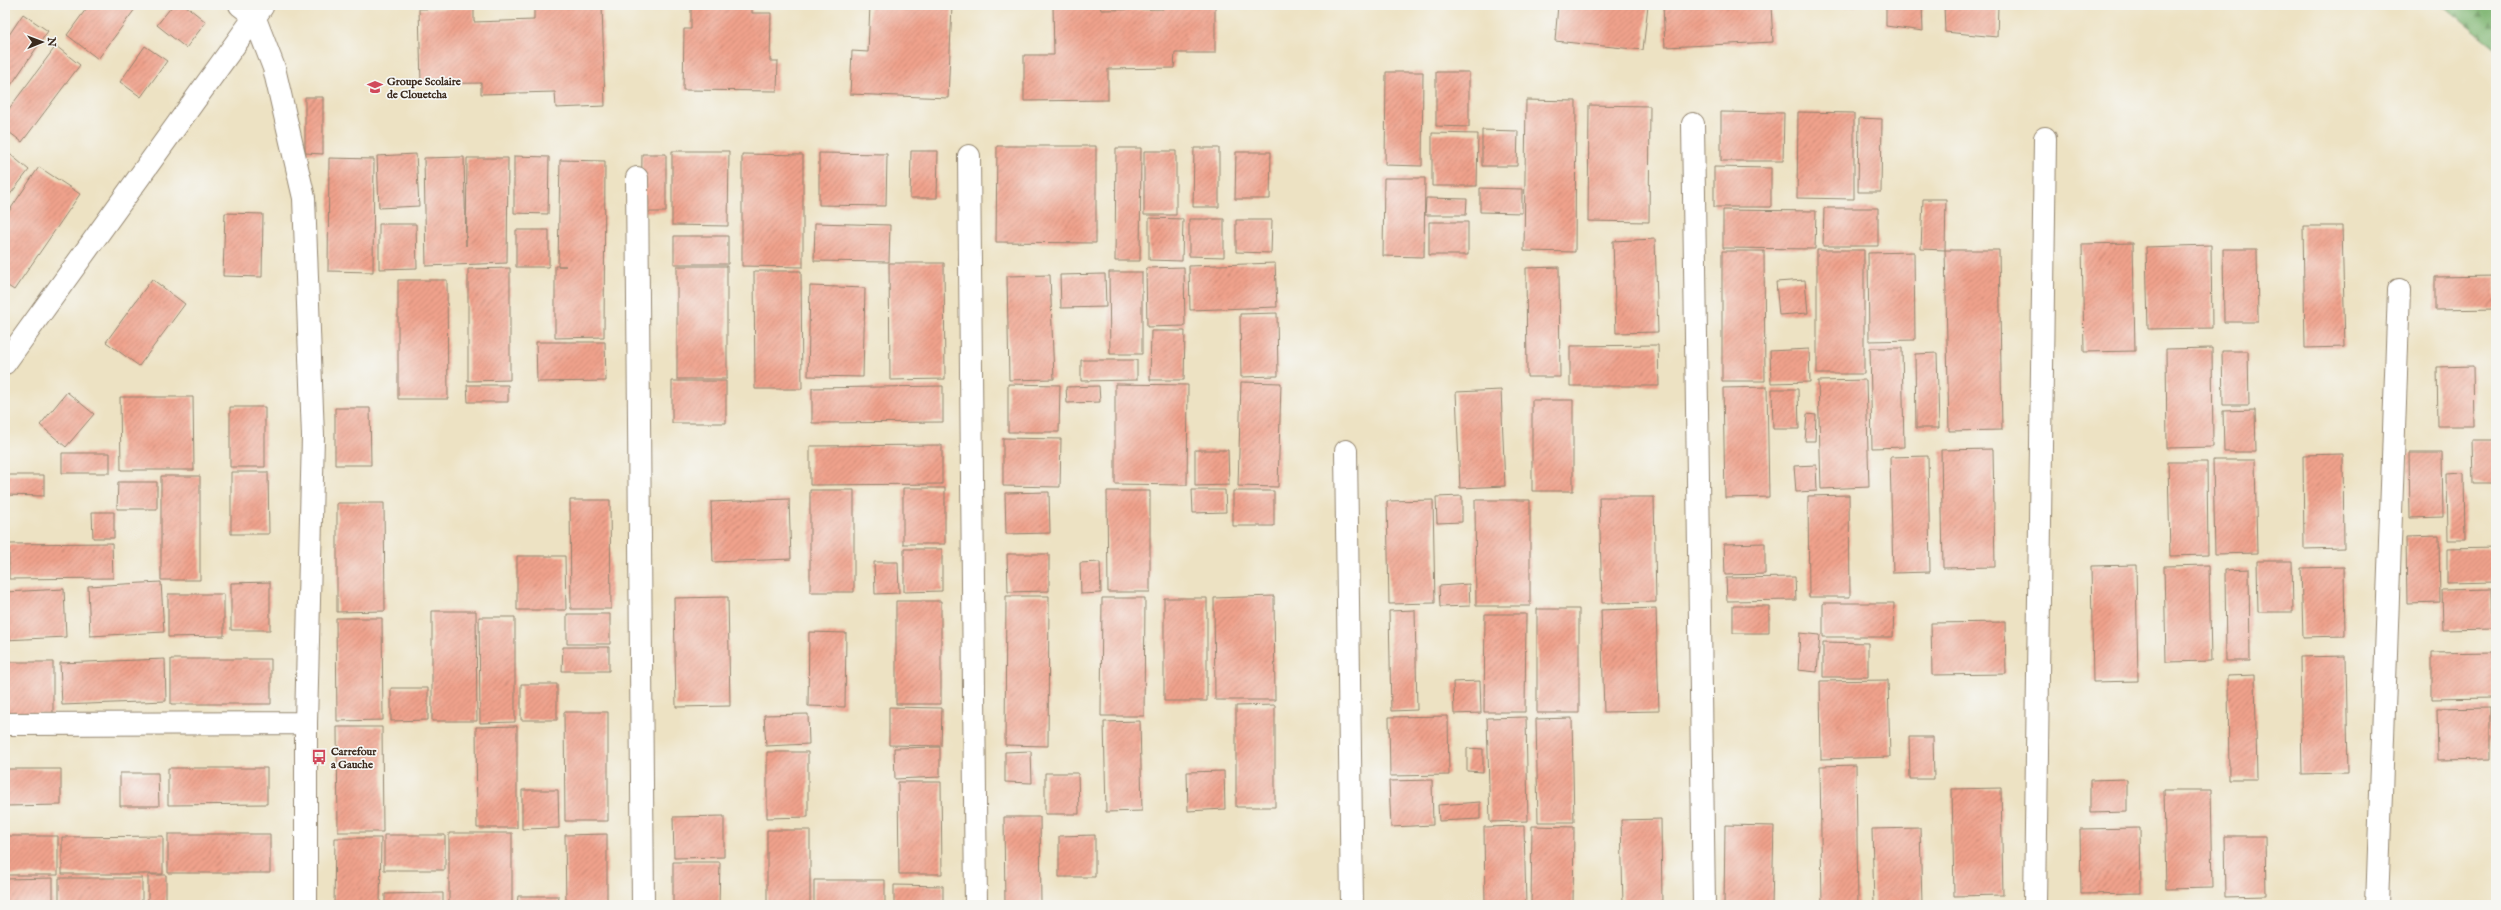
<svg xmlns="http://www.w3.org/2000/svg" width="2501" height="910" viewBox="0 0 2501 910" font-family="'IM FELL English',serif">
<defs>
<pattern id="forest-firs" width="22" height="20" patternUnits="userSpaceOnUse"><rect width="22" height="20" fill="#7fb672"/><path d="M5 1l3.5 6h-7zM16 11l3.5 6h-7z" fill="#69945d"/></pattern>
<pattern id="building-hatch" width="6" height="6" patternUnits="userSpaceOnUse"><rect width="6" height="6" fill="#f0a28c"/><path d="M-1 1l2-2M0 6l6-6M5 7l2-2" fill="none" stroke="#c48472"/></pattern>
</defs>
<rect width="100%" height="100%" fill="#f6f6f2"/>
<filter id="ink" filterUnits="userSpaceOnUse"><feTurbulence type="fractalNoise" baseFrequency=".025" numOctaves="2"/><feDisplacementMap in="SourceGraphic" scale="8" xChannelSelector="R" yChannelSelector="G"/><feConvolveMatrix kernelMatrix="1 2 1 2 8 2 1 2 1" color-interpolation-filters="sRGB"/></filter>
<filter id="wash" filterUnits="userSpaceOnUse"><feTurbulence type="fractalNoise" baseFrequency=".012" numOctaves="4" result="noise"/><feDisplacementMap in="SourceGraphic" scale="16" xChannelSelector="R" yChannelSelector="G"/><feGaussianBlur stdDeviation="0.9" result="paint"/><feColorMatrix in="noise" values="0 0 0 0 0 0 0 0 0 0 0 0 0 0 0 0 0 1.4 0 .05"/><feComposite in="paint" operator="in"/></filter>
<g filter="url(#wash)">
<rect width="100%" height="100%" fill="#ede2c3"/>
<path fill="url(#forest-firs)" stroke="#5d7048" d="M2443 5H2496V48Z"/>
<g id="blocks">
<path fill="url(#building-hatch)" d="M89 5H138L98 59 67 35Z
M173 5H185L206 22 186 48 157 25Z
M602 5 605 106 556 108 555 92 481 94V83L421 84 419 9 474 8V22L534 20V7Z
M691 5H752V13H771L770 61H778L777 91 683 90 684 29H691Z
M870 5H952L948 98 850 94 852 51 868 52Z
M1053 5H1100L1101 10 1163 9V5H1215V53H1175L1174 68 1108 69V100L1024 101V55H1054Z
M1558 5H1648L1643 50 1555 41Z
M1663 5H1771L1773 42 1665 47Z
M1828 5H1857V6L1829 8Z
M1886 5H1922L1923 31 1886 26Z
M1944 5H1998L1997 37 1945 32Z
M23 14 48 31 5 94V41Z
M56 46 80 65 22 142 5 129V114Z
M145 46 167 61 141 97 120 82Z
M1386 72H1423L1422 166 1385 165Z
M1436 72H1469V127L1436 126Z
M305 97H323V154L305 153Z
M1526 100 1576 101 1575 252 1524 251Z
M1589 105 1650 106 1649 222 1588 221Z
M1721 112 1784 113 1783 161H1721Z
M1798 112 1854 113V199L1797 198Z
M1859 118 1882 119 1881 192H1858Z
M1482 130 1518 131 1517 166H1482Z
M1432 133 1478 134 1477 186H1432Z
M997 146H1096V243L996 242Z
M1116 148H1141L1140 261H1115Z
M1194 148H1219V207H1193Z
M5 150 29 170 5 201Z
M672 151H729L728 226 672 225Z
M911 151H938L937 198H910Z
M1144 151H1176V215H1144Z
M1236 152H1271L1270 199H1235Z
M819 153 887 154 886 206 819 205Z
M416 154 419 206 379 208 377 156Z
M642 154H666V212H641Z
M742 154 803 155V267L742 266Z
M514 156 549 157 548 214 514 213Z
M464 157 466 246 467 158H508L507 263 426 266 424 158Z
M329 158 374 159 373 272 328 271Z
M560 160 605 161 604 337 555 338V266H566H558Z
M39 167 80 194 14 290 5 284V217Z
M1714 167 1771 168V207H1714Z
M1384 178H1425L1424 257 1383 256Z
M1480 188 1522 189V213L1480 212Z
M1426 198 1467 199 1466 215H1425Z
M1923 199H1946L1945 250 1921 249Z
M1824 208H1878V246H1823Z
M1723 210 1816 211 1815 249 1723 248Z
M225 213 263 214 262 277 223 276Z
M1149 218 1183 219 1182 261 1149 260Z
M1189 219H1224V257L1189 256Z
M1236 220H1272L1271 253 1236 252Z
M1429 222H1468V255H1429Z
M815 223 890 225 889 262 814 261Z
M379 224H416L417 268 379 269Z
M2303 226H2342L2345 347 2305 348Z
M516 230H549V267H516Z
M674 236H728V264H674Z
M1655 239 1658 332 1616 333 1613 241Z
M2133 243 2135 351 2084 352 2082 244Z
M2211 245 2212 328 2148 329 2146 247Z
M2223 249H2257L2258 322H2224Z
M1817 250H1864V374H1817Z
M1945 250H1999L2002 430 1949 431Z
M1722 251H1764L1765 381H1722Z
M1914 252 1915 340 1869 341 1868 253Z
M889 263H944L945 379 890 380Z
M1275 263 1277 307 1190 310 1189 266Z
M677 266H727V379H677Z
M1184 267 1185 326 1147 327 1146 268Z
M1559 267 1560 377H1527L1526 268Z
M510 268V380L468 381V269Z
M754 271H801L802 389H755Z
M1109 272H1142V354H1110Z
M1105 274 1106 307 1061 308 1060 275Z
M1050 275 1054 379 1009 380 1007 276Z
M2496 276V309L2435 310V277Z
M152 279 185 304 139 366 106 342Z
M398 280H447L448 399H398Z
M1805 280 1808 313 1779 315 1776 282Z
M810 286 865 288 863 377 808 376Z
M1277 313 1278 376 1241 377 1240 314Z
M1151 331H1185L1184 380H1150Z
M536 342H605L606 381 537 382Z
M1658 345 1659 386H1570V346Z
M1870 348H1902L1904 447 1872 448Z
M2212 348 2213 447 2167 448 2166 349Z
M1809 349 1810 382 1771 383 1770 351Z
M2222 351H2248L2249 405H2223Z
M1937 353 1939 428H1916L1915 354Z
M1081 360H1137V380L1081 381Z
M2473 366 2474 426H2438L2437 367Z
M1866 380 1869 487 1821 489 1818 381Z
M672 381H726V423H672Z
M1241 382 1281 383 1278 487 1238 486Z
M1008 384 1060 385 1059 432H1008Z
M1115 384 1188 385 1187 485 1115 484Z
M467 385H508V402H468Z
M943 386V422L812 423V388Z
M1099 386 1100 402 1067 403 1066 387Z
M1767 387 1769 497 1725 498 1723 388Z
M1772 389H1798L1799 429H1773Z
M1501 390 1505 486 1460 488 1456 392Z
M67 392 94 414 66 447 40 425Z
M120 397H193L194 470H121Z
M1532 400H1573V491H1532Z
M230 407H265V467H230Z
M335 408H370L371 465H335Z
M2255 410 2256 452H2224L2223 411Z
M1807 414 1816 415 1815 441H1805Z
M1003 438 1061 439 1060 487 1003 486Z
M2472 440H2496V483H2473Z
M942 445V484L810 485V446Z
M1993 449 1995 567 1943 568 1941 450Z
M1195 450H1228L1229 485 1195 486Z
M62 453H110V473H62Z
M2409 453H2442L2443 517 2410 518Z
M2343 454 2344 548 2304 549 2303 455Z
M1928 456 1930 572 1893 573 1890 457Z
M2213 460H2255L2257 553 2215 554Z
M2168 462H2207L2208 555 2170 556Z
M1816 465 1817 491 1796 492 1794 466Z
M231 472H268L269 534H231Z
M2464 473 2465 540H2448L2447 474Z
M5 475H44V496L5 495Z
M161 476H200V580H161Z
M118 482H157V509H117Z
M903 488H945V544H903Z
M810 490H854V592H810Z
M1192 490H1225L1226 512 1193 513Z
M1107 491H1150V592H1108Z
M1233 491H1274V526H1233Z
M1049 492 1050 533 1006 534 1005 493Z
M1849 495 1850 597H1809L1808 496Z
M1462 496V522L1437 523 1436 497Z
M1599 497H1654L1656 602 1602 603Z
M789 499 791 559 713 562 711 502Z
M570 500H610L611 609H571Z
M1433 500 1435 603 1389 604 1387 501Z
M1475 500H1530V606H1476Z
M337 503H384L385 611 337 612Z
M92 512H114V538H93Z
M2439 536 2440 602 2407 603 2406 537Z
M112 543 113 578 9 579V544Z
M1765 543V574L1725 575 1724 544Z
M2495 548 2496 582 2447 583V549Z
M904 549H942V591L904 592Z
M1007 554H1049V591L1008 592Z
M517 556H565L566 610H517Z
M2257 561H2292L2293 612H2258Z
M874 562H898L899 593 875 594Z
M1100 562 1101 593 1081 594 1080 563Z
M2136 565 2138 681 2093 682 2091 566Z
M2209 565 2211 661 2166 662 2164 566Z
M2344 567 2345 636 2303 637 2301 568Z
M2249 569 2250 661H2226L2225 570Z
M1795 577 1796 600 1727 601 1726 578Z
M161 582 164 632 90 636 88 586Z
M270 582V630H231V583Z
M1469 584 1470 606 1440 607 1439 586Z
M64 589 66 637 5 640V592Z
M2491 589 2492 629 2443 630 2442 590Z
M168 594H224V636L168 637Z
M1006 596H1049L1048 746 1005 745Z
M1274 596 1275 700H1215L1214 598Z
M728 597 730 706 676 707 674 598Z
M1102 598H1145L1144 716H1101Z
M1164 598H1207V701H1164Z
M896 601H941V704H896Z
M1823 603H1894L1893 637H1823Z
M1733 606H1769V633H1733Z
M1656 608 1659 711 1604 712 1601 610Z
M1537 609H1579V713H1537Z
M1415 610 1417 710 1391 711 1389 611Z
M432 611H476L477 721H432Z
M567 614H610V644H567Z
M1485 614H1526L1525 712H1484Z
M479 617H515V722L480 723Z
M336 618H382L383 720 337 721Z
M2005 622 2006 674 1932 675 1931 623Z
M809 632 846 633 845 707 808 706Z
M1800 633 1820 635 1817 672 1798 670Z
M1823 642 1868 643V677H1823Z
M563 647H609V671H562Z
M2493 652 2494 698 2432 699V653Z
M2346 656 2348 773 2302 774 2300 657Z
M165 659 166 701 62 705 60 663Z
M171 659H271V704H171Z
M5 662H53V714L5 713Z
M2255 675 2257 779H2229L2228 676Z
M1888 680 1890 757 1821 759 1820 681Z
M1480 681 1481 713 1454 714 1453 682Z
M521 684H557V720H521Z
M391 688H428V720L391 721Z
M1275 705V807H1236V706Z
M889 707 942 708 941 746 889 745Z
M2490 707V759L2438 760 2437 708Z
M564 712H608V821H565Z
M808 714 809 744 766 746 764 715Z
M1448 716 1449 775 1390 776 1389 717Z
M1526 717 1528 821 1490 822 1487 718Z
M1572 718 1574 822H1538L1536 719Z
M1140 721 1142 811 1106 812 1104 722Z
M517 726V828H477L476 727Z
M337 727H382L383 832H338Z
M1909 737H1933L1934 779H1910Z
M940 747V777L895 779 894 748Z
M1467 748 1483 749V772L1467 771Z
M1031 751 1032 783 1005 782V752Z
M767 752H808V817L767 818Z
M1856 765 1858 905H1822L1820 766Z
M168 768H267V804L168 805Z
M5 769H61V805L5 806Z
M1224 771 1225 809 1188 811 1187 772Z
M120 773H158L159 806H120Z
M1045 773H1078L1079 814H1045Z
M2127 779V812L2090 813V780Z
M1432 780 1433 825 1391 827 1389 781Z
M898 782H941L942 874H899Z
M2001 788 2003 895 1954 896 1952 789Z
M522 790H558L559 828 522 829Z
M2164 790H2211L2213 888 2166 889Z
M1480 802V819L1439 821 1438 805Z
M724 816V857L674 858 673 817Z
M1004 817H1040L1041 905H1005Z
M1661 819 1662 905H1623L1621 820Z
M1725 825 1774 826 1772 905H1724Z
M1524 826 1526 905H1485L1484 827Z
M1532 826 1574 827 1573 905H1531Z
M1920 828 1922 905H1874L1872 829Z
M2140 828 2141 893 2081 894 2080 829Z
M767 830H810V905H767Z
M449 833H512V905H449Z
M168 834H270V873H168Z
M607 834V905H566L565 835Z
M384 835H445V870H384Z
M1095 835V877H1059V836Z
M5 836H58V875H5Z
M163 836V874H62V837Z
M2224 836H2265L2266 896 2225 897Z
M335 838H381L380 905H334Z
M673 862H720L719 905H673Z
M148 875H166V905H148Z
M53 878V905H5V879Z
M59 878H142V905H59Z
M814 880H885V905H814Z
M894 885 943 886V905H894Z
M443 893V905H385V894Z
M518 896H559L558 905H517Z"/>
</g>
</g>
<g filter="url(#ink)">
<use href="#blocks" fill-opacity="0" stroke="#948670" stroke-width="1"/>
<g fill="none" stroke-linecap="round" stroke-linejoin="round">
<defs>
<path id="minor" d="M240 5 254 16 274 68 304 198 313 436 306 723V905
M1693 124 1704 905
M969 156 976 905
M637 178 643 905
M5 363 262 7
M1346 451 1352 905
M5 724 306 723
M2035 905 2045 138
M2377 905 2399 290"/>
</defs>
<use href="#minor" stroke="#948670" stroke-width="24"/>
<use href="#minor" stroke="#fff" stroke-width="22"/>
</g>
</g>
<defs>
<symbol id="school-bare" viewBox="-9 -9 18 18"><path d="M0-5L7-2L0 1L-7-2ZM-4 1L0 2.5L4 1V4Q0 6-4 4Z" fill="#d1495b" stroke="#f6f6f2" stroke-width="2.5" paint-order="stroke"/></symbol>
<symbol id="bus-bare" viewBox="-9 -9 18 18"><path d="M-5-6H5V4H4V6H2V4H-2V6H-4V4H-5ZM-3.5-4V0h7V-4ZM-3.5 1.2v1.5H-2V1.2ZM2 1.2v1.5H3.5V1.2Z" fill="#d1495b" stroke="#f6f6f2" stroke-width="2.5" paint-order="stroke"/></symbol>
</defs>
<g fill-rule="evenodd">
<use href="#school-bare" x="364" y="76" width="22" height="22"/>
<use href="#bus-bare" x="308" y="746" width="22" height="22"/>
</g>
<g text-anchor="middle" stroke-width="3.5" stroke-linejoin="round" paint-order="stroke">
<g font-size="11" font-weight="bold" fill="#3b2a1e" stroke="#f6f6f2" text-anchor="start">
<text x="387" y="85">Groupe Scolaire<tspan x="387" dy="13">de Clouetcha</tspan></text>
<text x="331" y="755">Carrefour<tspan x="331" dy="13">a Gauche</tspan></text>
</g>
</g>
<rect width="2501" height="910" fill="none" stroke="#f6f6f2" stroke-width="20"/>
<g transform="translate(42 42) rotate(89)" stroke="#f6f6f2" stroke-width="3" paint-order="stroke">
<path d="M0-3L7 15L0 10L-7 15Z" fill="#3b2a1e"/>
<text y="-6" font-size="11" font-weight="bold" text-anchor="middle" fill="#3b2a1e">N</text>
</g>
</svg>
